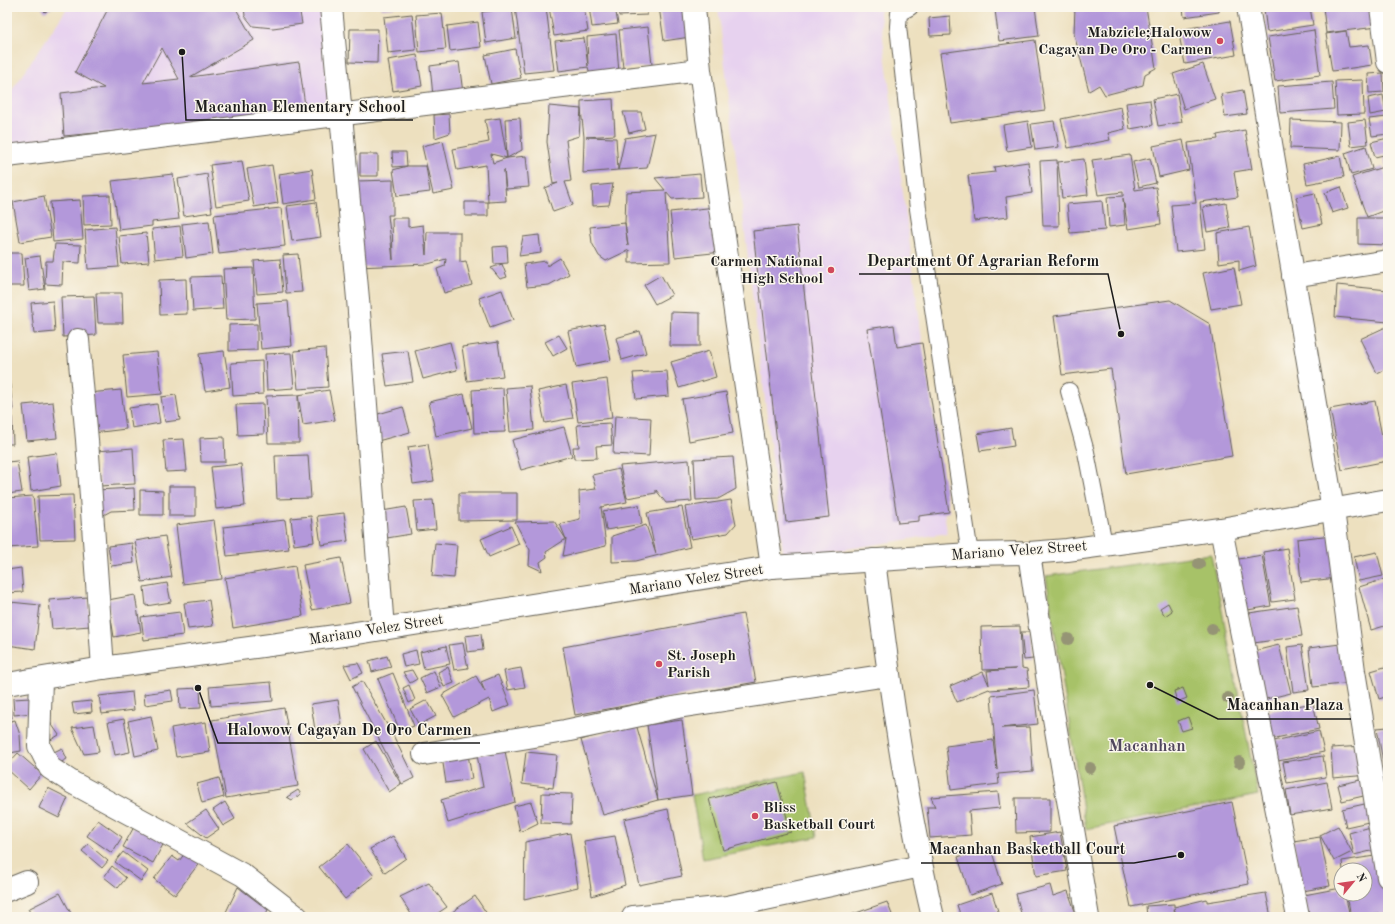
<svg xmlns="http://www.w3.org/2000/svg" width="1395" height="924" viewBox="0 0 1395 924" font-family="'Old Standard TT',serif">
<rect width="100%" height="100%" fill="#fbf7ec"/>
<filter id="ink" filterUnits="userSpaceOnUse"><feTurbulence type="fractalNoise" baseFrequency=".025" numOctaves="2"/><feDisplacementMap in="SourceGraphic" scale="8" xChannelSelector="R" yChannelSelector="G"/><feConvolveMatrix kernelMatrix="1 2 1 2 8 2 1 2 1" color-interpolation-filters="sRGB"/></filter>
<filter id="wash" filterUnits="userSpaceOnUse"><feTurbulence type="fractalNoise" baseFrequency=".012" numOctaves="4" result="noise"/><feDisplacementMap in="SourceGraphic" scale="16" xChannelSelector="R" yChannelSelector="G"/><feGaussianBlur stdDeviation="0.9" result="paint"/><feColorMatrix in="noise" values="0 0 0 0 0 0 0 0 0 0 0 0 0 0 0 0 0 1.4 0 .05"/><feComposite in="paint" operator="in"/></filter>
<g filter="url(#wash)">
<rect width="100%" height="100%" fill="#ede0bf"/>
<path fill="#e7d2ef" d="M68 7H322L330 111 7 147V98Z
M718 7H879L947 533 784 559Z"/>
<path fill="#a7c268" stroke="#626f42" d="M1211 554 1258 795 1086 829 1046 576Z
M805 772 817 837 703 859 692 795Z"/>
<g id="blocks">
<path fill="#b398da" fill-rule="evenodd" d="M41 7H53L45 12Z
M109 7H235L254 40 190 77 299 62 306 113 64 136 61 93 104 88 75 72ZM162 48 179 79 143 83Z
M244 7H299L302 24 273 28 253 26 245 16Z
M380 7H394V8L381 9Z
M515 7H546L554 70 524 73Z
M549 7H584L588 31 554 36Z
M589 7H615L618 24 592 27Z
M618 7H647V15L619 16Z
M659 7H684L690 37 664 41Z
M1018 7H1035L1039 36 999 41 995 10Z
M1075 7H1146L1156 68 1145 74 1143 85 1105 95 1099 85 1089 91 1074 34Z
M1183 7H1219V12L1184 17Z
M1278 7H1310L1313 25 1267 32 1264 9Z
M1323 7H1375L1377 27 1326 33Z
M512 8 516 38 486 43 482 12Z
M442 13 446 49 419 52 416 15Z
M412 14 416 50 388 53 384 17Z
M950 16 951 35 930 36 929 18Z
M1230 21 1236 55 1185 64 1178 30Z
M478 22 481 47 450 51 447 26Z
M648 27 652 65 623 68 619 30Z
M350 29H378L377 63 349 62Z
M1314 30 1320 75 1275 81 1268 37Z
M1346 31 1349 47 1369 45 1372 65 1332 71 1326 34Z
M616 34 619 73 590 75 588 67 559 71 555 41 584 38 588 66 587 37Z
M1035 40 1045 110 950 123 940 53Z
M515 49 521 78 491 84 485 55Z
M417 55 422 86 393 91 388 60Z
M459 62 463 93 433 96 430 66Z
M1203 64 1215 99 1184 109 1173 74Z
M1383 73 1384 92 1369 93 1368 74Z
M1363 80 1364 114 1337 115 1335 81Z
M1332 82 1334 109 1280 113 1278 86Z
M1243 90 1247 114 1225 117 1221 94Z
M1177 94 1182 122 1158 126 1153 99Z
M1383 95 1386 112 1370 115 1368 98Z
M613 99 615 135 586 137 616 138 618 170 583 173 584 137 581 109 579 136 566 140 571 181 565 182 573 205 553 212 545 188 558 183 553 184 547 142 549 106 581 109V101Z
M1150 100 1153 125 1130 129 1126 103Z
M1121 107 1125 129 1108 133 1110 140 1068 148 1061 119Z
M623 112H641L645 129 629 133Z
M449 114 450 133 435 138 434 115Z
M1387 117 1388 134 1372 136 1369 119Z
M500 118 507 158 505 119 520 118 522 150 507 158 526 156 529 187 506 189 504 170 506 201 488 202V216H465V202H488L486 165 457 170 453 149 489 142 485 120ZM491 154 507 158 493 163Z
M1291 120 1341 122 1340 150 1290 148Z
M1365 120 1368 144 1351 146 1348 122Z
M1028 121 1032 147 1007 151 1003 125Z
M1054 121 1059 147 1035 150 1031 124Z
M1245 130 1252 169 1234 172 1238 197 1200 202 1205 249 1176 252 1171 205 1196 203 1188 143 1218 139 1217 135Z
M655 133 647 168 618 170 625 138Z
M1388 138V154L1375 157 1371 142Z
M1183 140 1189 170 1159 177 1153 146Z
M443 141 454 190 433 194 422 146Z
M1366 146 1372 169 1351 175 1345 153Z
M392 152H406L407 166 393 167Z
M360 154H378V176H360Z
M1130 155 1135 190 1156 187 1161 224 1128 229 1123 198 1125 225 1109 227 1107 197 1123 196V192L1098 195 1092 160Z
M1340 156 1344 177 1307 184 1303 164Z
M1388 156V172L1383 158Z
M1150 158 1156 183 1139 187 1133 162Z
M1084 159 1088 195 1062 198 1058 162Z
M1057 160 1059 226H1043L1040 161Z
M242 161 249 201 216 206 210 165Z
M1028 162 1032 193 1006 197 1008 217 974 221 968 175 995 172 994 167Z
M272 165 278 203 254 207 247 169Z
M407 166H426L430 192 397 196 393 170Z
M1383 167 1388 181V209L1367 217 1352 177Z
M312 169 316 199 283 204 279 174Z
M173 174 179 219 152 222V226L119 230 112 181Z
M207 174 212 212 184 216 178 179Z
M700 174 702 197 672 199 666 192 670 262 629 263V250L606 261 599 256 592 243 590 227 625 223 628 246 625 223 626 192 665 190 655 178Z
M393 180V215H388L393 260 392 218H408V227L423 225 426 255 427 232H460V262L466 261 472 285 444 293 437 269 445 266 446 259 428 264 358 267 357 181Z
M613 184 609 205 593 206 592 186Z
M1341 187 1348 208 1332 213 1325 193Z
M1315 193 1322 224 1303 228 1296 197Z
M110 195 111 224 84 225 83 196Z
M44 196 51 237 20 242 13 202Z
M80 200 83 239 53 242 50 202Z
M1102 201 1105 230 1070 233 1067 204Z
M316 202 321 237 292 241 287 206Z
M1226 203 1230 228 1207 232 1203 207Z
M716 207 722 252 675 257 670 212Z
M281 208 285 246 219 254 214 215Z
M1358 218H1388V245L1358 244Z
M209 221 213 254 186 258 182 224Z
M180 226 183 256 155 259 152 229Z
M797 226 829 517 786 522 753 231Z
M115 227 119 267 88 269 85 230Z
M1249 227 1256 266 1239 271V260L1219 263 1217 233Z
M146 233 149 262 122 264 119 236Z
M539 235 541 253 519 256 523 237Z
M55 244 81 245 80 263 63 262 62 285 45 284 46 261H53Z
M507 246 508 263 494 264 493 247Z
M7 253H22L24 286H7Z
M298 254 302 292 286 293 283 255Z
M40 256 45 289 29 291 25 258Z
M560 258 569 274 549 285 527 287 524 264 546 261 547 266Z
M280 259 283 292 257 294 254 261Z
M502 264 507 277 500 279 491 268Z
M1234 267 1241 304 1211 309 1203 273Z
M253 268 255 319 226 320 223 269Z
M661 275 672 295 655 304 644 285Z
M221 276 223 309 193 311 191 277Z
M186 279 187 314 160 315 159 280Z
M1337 285 1388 290V322L1335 317Z
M502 290 513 320 490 328 479 298Z
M96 293H122L123 323H98Z
M94 296 96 335 63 337 61 297Z
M1170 300 1210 324 1232 456 1126 474 1111 369 1062 375 1054 316Z
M53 301 55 332 34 334 31 303Z
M288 301 292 346 261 349 257 303Z
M671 312 700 313V346H670Z
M257 324V350L229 351V325Z
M604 324 611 360 576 367 568 331Z
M894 325 897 347 922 343 949 512 919 516V521L898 523 867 329Z
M1388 326V368L1377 373 1360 339Z
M640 331 646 353 622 360 616 338Z
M559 335 567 348 553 356 545 342Z
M450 342 457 370 423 379 415 351Z
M498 342 503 376 467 381 462 347Z
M325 348 328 387 298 389 294 351Z
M224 351 230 387 205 391 199 354Z
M408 351 413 382 387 386 382 354Z
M709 351 716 377 679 388 671 362Z
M157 352 162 394 127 397 123 355Z
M291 353 294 388 267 390 265 354Z
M262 361 263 394 233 396 231 363Z
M667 371 669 396 636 399 633 373Z
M7 377H9L13 410H7Z
M607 379 612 418 578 422 572 384Z
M566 385 573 418 545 423 538 391Z
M530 386 534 430 510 432 506 388Z
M503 388 505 432 474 433 472 390Z
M121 390 126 429 93 433 88 393Z
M329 390 335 420 303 425 298 395 299 443H268L266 396 298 395Z
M726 392 733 433 689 441 682 399Z
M464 394 472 428 436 436 429 402Z
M176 395 180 420 165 422 161 397Z
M1375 401 1387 461 1342 470 1330 409Z
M53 402 57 438 27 441 23 405Z
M157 404 160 423 132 428 129 408Z
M263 404 264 434 238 435 236 405Z
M403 407 410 432 378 441 371 416Z
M615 416 651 418 649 456 613 454Z
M7 417H12L13 444H7Z
M610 423 612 445 596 446 597 458 574 459 573 447H579L577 425Z
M564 427 572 456 521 470 512 440Z
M1011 428 1014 446 980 451 977 434Z
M224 437 225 462H201L200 438Z
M184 439 187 471 166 472 163 440Z
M428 444 434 481 413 484 408 447Z
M133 448 135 484 100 486 97 451Z
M57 453 61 486 31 491 27 457Z
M308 455 311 498 277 499 275 456Z
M733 457 736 489 718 499 696 500 694 459Z
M689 460 692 501 666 503 656 490V493L627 498 620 466Z
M17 461 22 492 7 494V462Z
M241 464 245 506 216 509 211 467Z
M619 469 627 502 601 507 606 546 563 556 566 539 560 524 580 519 579 491 596 489 592 475Z
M169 486H196V516H169Z
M134 488 135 510 111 511 98 518 96 490Z
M140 490 163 491V515H140Z
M459 493H517V520L459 521Z
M73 495 75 539 40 540 38 496Z
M33 496 38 546 7 548V498Z
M433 500 436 529 417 531 414 501Z
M731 500 736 524 728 533 691 539 685 507Z
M639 505 642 524 606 530 603 511Z
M406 507 411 534 387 538 382 511Z
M682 507 690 547 636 561 612 562V536L646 525 656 554 647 513Z
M344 513 348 541 321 545 317 516Z
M311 516 314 542 294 545 291 518Z
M214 520 222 579 183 584 176 525Z
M285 520 289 549 227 556 223 527Z
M554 521 566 539 546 552 547 557 540 562 542 571 529 565 530 550 515 522Z
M511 526 519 544 489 557 481 539Z
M1332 535 1337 578 1301 582 1297 539Z
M165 536 172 577 142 582 135 541Z
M132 543 134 563 111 566 108 546Z
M435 543 457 545 454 578 432 576Z
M1287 548 1295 599 1272 602 1263 552Z
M1377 552 1383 576 1359 581 1354 557Z
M1262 555 1271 606 1242 611 1233 560Z
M341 558 350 603 312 610 303 565Z
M295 566 303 616 233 628 225 578Z
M21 568 23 592 7 593V570Z
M1388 578V625L1371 630 1359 587Z
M167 583 171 602 146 606 144 587Z
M135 595 141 632 114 637 108 600Z
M88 597 90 626 52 629 49 600Z
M209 600 213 626 188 629 184 603Z
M10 602 40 605 35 649 7 645Z
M1168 603 1172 611 1165 616 1160 608Z
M1297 606 1302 636 1254 643 1249 613Z
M180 612 183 635 144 640 141 617Z
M743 614 756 682 575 715 563 647Z
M1020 626 1022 668 1027 669 1029 687 990 690 989 689 957 702 950 686 983 672 989 685 987 671 1016 669 982 670 981 627Z
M1021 632H1031L1033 659 1024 660Z
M481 634 483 650 467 652 465 636Z
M463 643 468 668 454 670 449 645Z
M1348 643 1353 683 1313 687 1309 648Z
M1279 645 1291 693 1262 700 1250 652Z
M1302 645 1309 690 1293 692 1287 647Z
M446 646 450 664 424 669 420 652Z
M416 650 419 664 404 667 401 654Z
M387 656 391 667 372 672 369 661Z
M358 663 363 673 351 679 344 665Z
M1388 666V696L1379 699 1371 671Z
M448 667 454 683 444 687 438 672Z
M521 668 525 687 508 690 504 671Z
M412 670 417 679 410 683 403 672Z
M434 671 441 687 427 693 420 678Z
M393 673 414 726 400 731 378 679Z
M498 675 510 705 493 712 489 699 454 717 442 695 476 676 485 692 481 682Z
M362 681 393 735 414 778 402 784 352 687Z
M271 682 273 701 211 706 209 687Z
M409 685 415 700 409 703 403 688Z
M200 688 201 708 180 709 179 689Z
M1183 688 1187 698 1177 702 1174 691Z
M171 690 173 701 145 705 144 694Z
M1034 690 1038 724 1001 728 1030 727 1033 771 998 774 999 784 951 790 946 746 993 740 997 770 991 696Z
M132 692 134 710 102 714 99 696Z
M30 698 32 713 14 715 13 699Z
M338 700 342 725 315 730 311 704Z
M427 700 436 716 419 725 410 709Z
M91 701 92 712 74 714 72 703Z
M7 702H9L12 718 7 719Z
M1313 703 1319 729 1271 739 1265 712Z
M284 708 298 786 226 798 212 720Z
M151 716 158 751 135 756 128 721Z
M1188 717 1192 728 1182 731 1178 721Z
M124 719 130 752 115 755 108 722Z
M15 720 20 735 21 751 10 753 7 722Z
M682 720 692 795 658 800 603 815 581 740 636 724 658 800 647 725Z
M50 722 59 735 49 741Z
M206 722 210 752 176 757 171 728Z
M94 725 99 752 84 754 72 728Z
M1388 727V779H1386L1377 728Z
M1319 731 1324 752 1278 761 1274 741Z
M376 741 401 784 389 792 364 749Z
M1364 746 1369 775 1333 778 1331 748Z
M62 748 67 759 56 765 50 754Z
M505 751 515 802 448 823 441 800 483 787 477 755Z
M526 752 557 755 553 788 522 784Z
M18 753 42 774 29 789 7 769V765Z
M468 754 472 779 446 783 442 757Z
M1323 756 1326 777 1287 783 1283 762Z
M219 778 224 797 202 803 197 784Z
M1369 778 1372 794 1342 801 1338 785Z
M777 782 791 832 723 850 709 799Z
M1327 782 1332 808 1290 815 1286 790Z
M48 788 68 798 59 818 39 808Z
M298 790 301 794 292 800 287 797Z
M998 792 1000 808 969 811 971 835 930 838 927 807H935L931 797Z
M542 793 572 794 571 824 541 823Z
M1015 798H1050V832L1016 833Z
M225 802 235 819 223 826 213 810Z
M531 802 538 823 520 832 514 806Z
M1232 802 1249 884 1131 907 1114 826Z
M1369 803 1373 821 1346 827 1342 809Z
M668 809 682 876 639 885 624 819Z
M206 810 219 829 206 838 187 823Z
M98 820 122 837 112 853 87 836Z
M135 825 165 841 153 863 123 847Z
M1338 826 1352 852 1334 861 1320 835Z
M1374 826 1379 849 1354 855 1349 833Z
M1060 832 1067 871 1036 876 1030 837Z
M570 833 578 887 524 899 525 842Z
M393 836 406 858 385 873 370 849Z
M615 836 625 885 592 896 584 841Z
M1320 837 1330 886 1303 891 1293 841Z
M88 844 108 861 102 868 82 851Z
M348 844 374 876 345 899 319 867Z
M990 846 1002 884 970 895 958 857Z
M189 848 203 858 175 895 154 879 172 856 179 861Z
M123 852 148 871 141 881 115 862Z
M1381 855 1388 896V913L1351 917 1347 894H1365V870H1343L1342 861Z
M112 866 126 878 118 888 104 877Z
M429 883 447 907 432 917H413L400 897Z
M1050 885 1053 896 1068 891 1077 917H1022L1016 894Z
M238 887 268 910 264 917H230L226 912Z
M1341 888V894H1345L1350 917H1309L1304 895Z
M60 893 73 917H33L28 909Z
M992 893 1000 917H961L957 905Z
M1266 893 1271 917H1177L1174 908 1175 917H1147L1146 906 1174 904V907L1207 899V902Z
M475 896 489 917H445Z
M887 902 893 917H845Z"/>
</g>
</g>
<g filter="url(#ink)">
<use href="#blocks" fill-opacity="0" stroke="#656155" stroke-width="1"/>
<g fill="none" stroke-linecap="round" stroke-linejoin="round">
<defs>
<path id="lane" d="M910 7 899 13 898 26 918 209 970 554
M1069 391 1086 452 1104 544"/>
<path id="street" d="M331 7 358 299 383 629
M694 7 700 70 772 567
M1248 7 1333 510 1354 671 1388 877
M1381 7 1388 62
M7 156 700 70
M1293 276 1388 261
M78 340 87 440 103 668
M1221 529 1298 917
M1029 553 1049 689 1088 917
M874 560C889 680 905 799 933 917
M41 679 39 746 50 768 73 783 243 875 297 917
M424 754 565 731 678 707 888 675
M7 890 27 882
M633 917 727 907 921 866"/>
<path id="secondary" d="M7 684 103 668 350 634 772 567 970 554 1029 553 1067 550 1221 529 1388 500"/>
</defs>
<use href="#lane" stroke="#656155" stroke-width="18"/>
<use href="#street" stroke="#656155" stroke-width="24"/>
<use href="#secondary" stroke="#656155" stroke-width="24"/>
<use href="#lane" stroke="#fff" stroke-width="16"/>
<use href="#street" stroke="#fff" stroke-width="22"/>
<use href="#secondary" stroke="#fff" stroke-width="22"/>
</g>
<g fill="#959474">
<circle cx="1199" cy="564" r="6"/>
<circle cx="1212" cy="629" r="6"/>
<circle cx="1068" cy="639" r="6"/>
<circle cx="1228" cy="698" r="6"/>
<circle cx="1239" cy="762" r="6"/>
<circle cx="1090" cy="768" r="6"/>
</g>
</g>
<g fill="#d1495b" stroke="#fbf7ec" stroke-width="1.5">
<circle cx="1220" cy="41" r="4"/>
<circle cx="831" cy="270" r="4"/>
<circle cx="659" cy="664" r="4"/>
<circle cx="755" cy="816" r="4"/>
</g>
<g text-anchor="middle" stroke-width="3" stroke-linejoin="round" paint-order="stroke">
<g font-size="15" font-weight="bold" fill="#1c1c1c" stroke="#fbf7ec" text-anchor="end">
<text x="1212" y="37">Mabzicle;Halowow<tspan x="1212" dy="17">Cagayan De Oro - Carmen</tspan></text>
<text x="823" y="266">Carmen National<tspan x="823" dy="17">High School</tspan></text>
<text x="667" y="660" text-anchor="start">St. Joseph<tspan x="667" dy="17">Parish</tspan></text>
<text x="763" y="812" text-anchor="start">Bliss<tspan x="763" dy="17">Basketball Court</tspan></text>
</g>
<g font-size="15" fill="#1c1c1c" stroke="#fbf7ec">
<text transform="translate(1019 550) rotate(-4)" y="5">Mariano Velez Street</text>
<text transform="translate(696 579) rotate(-9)" y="5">Mariano Velez Street</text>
<text transform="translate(376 629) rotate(-9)" y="5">Mariano Velez Street</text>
</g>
<g font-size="17" font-weight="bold" fill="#51475e" stroke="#fbf7ec">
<text x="1147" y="751">Macanhan</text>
</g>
</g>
<path fill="none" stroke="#1c1c1c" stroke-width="1.5" d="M182 52L186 120H413M1121 334L1108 274H859M1150 685L1218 719H1351M198 688L218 743H480M1181 855L1134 863H921"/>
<g fill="#1c1c1c" stroke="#fbf7ec" stroke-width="1.5">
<circle cx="182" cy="52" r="4"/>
<circle cx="1121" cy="334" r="4"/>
<circle cx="1150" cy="685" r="4"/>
<circle cx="198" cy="688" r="4"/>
<circle cx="1181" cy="855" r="4"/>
</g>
<g font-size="16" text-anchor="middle" font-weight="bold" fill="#1c1c1c" stroke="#fbf7ec" stroke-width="3" stroke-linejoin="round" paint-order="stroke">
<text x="300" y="112">Macanhan Elementary School</text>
<text x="983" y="266">Department Of Agrarian Reform</text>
<text x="1285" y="710">Macanhan Plaza</text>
<text x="349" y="735">Halowow Cagayan De Oro Carmen</text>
<text x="1027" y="854">Macanhan Basketball Court</text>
</g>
<rect width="1395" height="924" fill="none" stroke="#fbf7ec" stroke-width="24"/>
<g transform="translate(1353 882) rotate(61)"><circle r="19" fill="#fbf7ec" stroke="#a29f99"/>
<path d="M0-3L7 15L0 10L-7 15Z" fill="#d1495b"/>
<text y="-6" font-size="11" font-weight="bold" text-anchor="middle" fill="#1c1c1c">N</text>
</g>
</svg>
